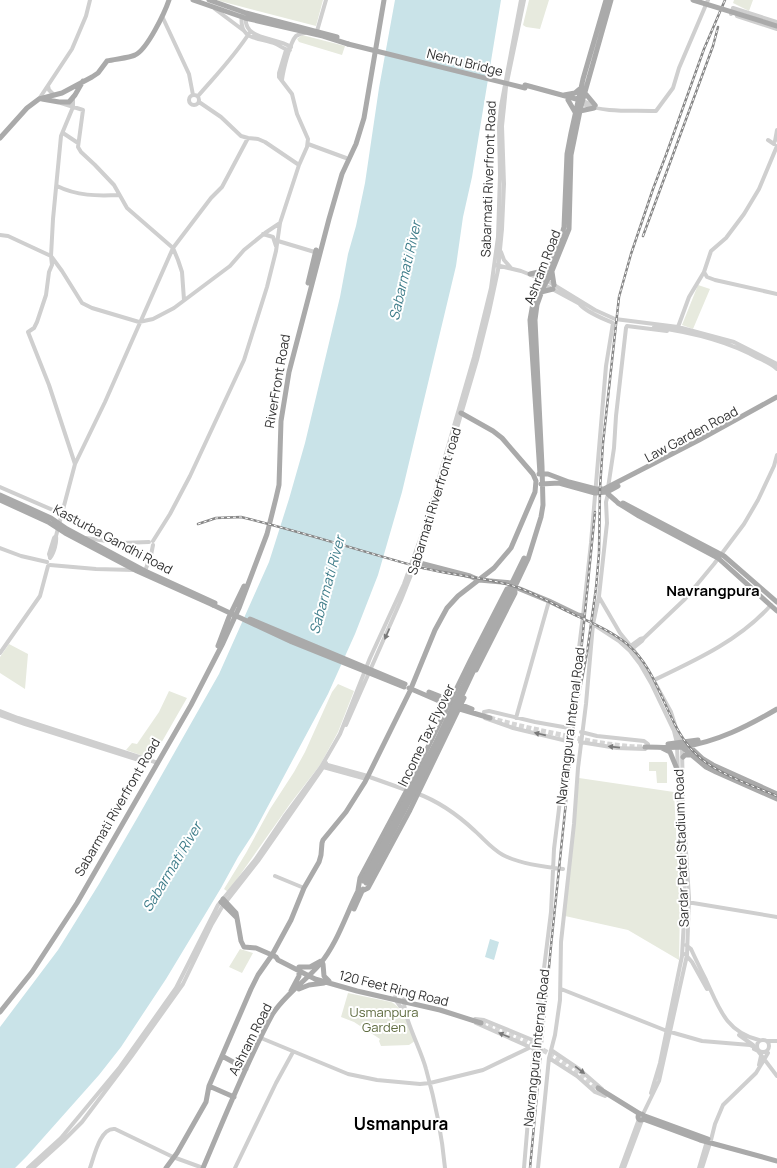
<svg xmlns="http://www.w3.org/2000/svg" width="777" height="1168" viewBox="0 0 777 1168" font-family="Manrope,sans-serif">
<rect width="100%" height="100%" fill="#fff"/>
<path fill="#e7eade" d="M216 0H323L316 26Z
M529 0H549L540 29 526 27 523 25Z
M734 0H753L749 11 733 3Z
M302 35 345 46 342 55 299 42 297 39Z
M698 285 710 289 693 329 682 325Z
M9 644 28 654 25 689 0 673V657Z
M338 684 354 691 338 732 320 765 290 804 228 892 224 889 246 853 270 809 294 772 305 752 332 692Z
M169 691 187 698 152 759 126 750 132 743 137 744 159 712Z
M649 762H667V783H657L656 771H649Z
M579 778 674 792 680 908 679 960 628 930 565 916Z
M240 949 253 953 242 973 229 967Z
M348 993 391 1002C405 1009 409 1027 415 1041L409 1045 381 1046 379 1041 380 1039 354 1022 341 1017Z"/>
<path fill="#c9e3e8" d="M395 0H501L472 177 463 217 456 266 402 492 378 575 355 634 328 694 253 834 238 857 221 888 166 979 121 1047 99 1075 27 1156 15 1168H0V1027L58 950 99 884 139 815 219 674 269 562 289 499 305 443 340 297 348 254 356 226 365 183 379 88Z
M490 939 499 942 494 960 485 957Z"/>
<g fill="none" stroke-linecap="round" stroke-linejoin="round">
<path stroke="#d6d6d6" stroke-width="5" stroke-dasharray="5 2.5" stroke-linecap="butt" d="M490 718C514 725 538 730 562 735 589 741 617 747 645 747
M481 1023C506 1033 532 1043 555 1057 571 1067 585 1079 599 1092"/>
<path stroke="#cfcfcf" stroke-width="4" d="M215 9 243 30
M731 14 733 8 777 22
M242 15C238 41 259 37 276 44 281 46 284 50 290 50
M246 15C242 41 275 36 291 47
M162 16 189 74 193 95
M737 16 777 29
M317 31 326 0
M282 80C283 71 290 42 296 36 299 34 302 33 305 33
M48 86 49 90 54 95
M189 100a5 5 0 1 1 10 0a5 5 0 1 1-10 0Z
M198 96C217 74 234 57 250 32
M39 99 72 49 86 16 90 0
M583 101 596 106
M199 102 221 117 241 136 248 138 258 139 265 142 299 165
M61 103 83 110 78 147 81 152 95 165 114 185 127 208 173 248 178 260 182 272 184 300
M582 104C606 113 631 110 656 111L673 88 679 68 708 0
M63 133 78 143
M768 140 774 144
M775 141 777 130
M308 144 346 158
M57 186C77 196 97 196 119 195
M263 234 273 237 276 246
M0 235 8 236 51 256 62 271 82 303 92 308 139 322 153 319 174 308 230 266 244 250 265 233 280 223
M278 241 318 253
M501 252 504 260 511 268
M496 265 521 271 536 277H541L595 310 615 319 678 327 734 342 777 364
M704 272 707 277 715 280 777 294
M536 277 541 283 580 304
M654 327C690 332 726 340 758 358 765 361 772 364 777 369
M678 327 689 297 704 272 711 251 726 238 744 214 759 189 777 146
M75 464 105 402 173 248 211 198 222 187 248 138
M0 487 62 514
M608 488 614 448 616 416 626 328 627 326 667 331
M86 538 121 543 149 542
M153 541 170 514 190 476 244 360 267 287 276 251 280 223 299 165 307 147 308 139 297 114 292 94 279 77V73L286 50
M0 548 21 556 47 562
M50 557 49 554 54 538 56 536 75 464 49 385 28 332 34 328 37 322 46 295 49 272 52 265 51 256 53 219 61 136 73 107V97
M50 558C54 553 57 542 56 536
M50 565 96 569 134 570
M145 571 151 555 153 545
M599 597 620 633 633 649 655 683 671 712 682 747 683 806 689 898 687 955 659 1081 643 1114
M593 624 619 641 630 651 640 664 651 683 674 731 677 743 679 811 685 902 682 956 660 1063 651 1093
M629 647 640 639 644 638
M632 649 642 641 644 638 685 599 714 564 744 524 758 500 774 466 777 455
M0 653 40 596 48 566
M652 681C694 661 739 641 771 605
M0 711 18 718 158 763
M484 712 489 711 535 722 569 728
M0 715 25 724 139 760
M485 718 513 728 567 741
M516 718 549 601
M346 725 401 600 422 547 477 360 489 312 498 270 502 229 504 184 502 126 504 107 506 87 524 0
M581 732 597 736 644 741 648 744
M580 742 617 748 645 749 647 747
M324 764 364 775 409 791
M323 767 363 778 367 777
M416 793C438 801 458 815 475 831 484 839 492 849 503 855 520 864 544 867 563 869
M275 876 304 888
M687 902 777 917
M686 945 691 949C696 960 701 970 706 980 719 1008 726 1032 759 1040
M685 954 692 962 707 989
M561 989 667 1031 702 1041 750 1045 756 1048
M395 997V999L405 1013
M404 999C403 1018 421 1049 426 1069 435 1101 442 1135 445 1168
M475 1019 484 1020 535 1041
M476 1023 532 1048
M739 1035 753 1045
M261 1038 348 1074 377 1080 420 1084 430 1083 483 1070 531 1047
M757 1046a6 6 0 1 1 12 0a6 6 0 1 1-12 0Z
M767 1041H777
M754 1049 758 1051 777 1076
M551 1050 579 1069 602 1089
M549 1058 577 1076 595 1092 605 1096
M759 1065 761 1056
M711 1140 715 1124 723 1105 756 1073 768 1053
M28 1168 61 1138 120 1067 176 988 218 905 255 860 284 817 321 767 340 734 370 658 404 584 425 526 474 357 491 288 498 237 500 175 499 127 501 106 521 0
M33 1168 64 1140 82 1122 131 1057 183 984 212 924 222 907 258 861 326 763
M90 1168C94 1157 100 1127 115 1129L173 1157 203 1168
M235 1168 276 1083 293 1052
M524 1168 534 1049 551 912 554 849 583 616 591 543 606 366 613 323C604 319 583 311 579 303
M538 1168 549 1058 555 1035 560 1000 561 942 574 824 578 768 586 704 593 624 599 596 607 523 606 502 608 494
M621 1168 639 1119
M624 1168 642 1120
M699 1168 707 1141
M702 1168 710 1143"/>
<path stroke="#aaa" stroke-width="5" d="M193 0 245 18 323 36 348 44
M209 0 246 13 337 37
M525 85 580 100
M585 93 595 105
M564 95 575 93 581 88
M42 99 59 102H69L75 95 83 81
M568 100 575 112
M580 111 594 108
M0 138 27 108 39 99 62 93 92 77 98 73 107 61C114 59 130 58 135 55 147 50 165 12 169 0
M552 272 554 285
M530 274 547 270
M308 283 316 250
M541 292 553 289
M539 474H548L569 482 596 489H604L699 440 777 397
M540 474 530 320 533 303 558 248 564 227 567 154 571 133 583 79 606 0
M541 484 559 483 595 493 607 492 618 486
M608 491V494L616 501 618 503 639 516 718 558 777 611
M0 495 51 518 67 529 145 571 215 603
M0 500 48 522 65 533 137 571 213 605
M623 503 724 556 777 602
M416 562 470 576 479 580 512 583
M515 587 549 601 578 615 583 616
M507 593 524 558
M511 595 528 559 541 517 543 505 542 466 535 320 537 305 543 288 552 271 569 229 571 155 581 106 611 0
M218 646 229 617 244 586
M476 670 515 593V592
M412 686 435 630 447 608 458 596 494 568 511 548 535 492 536 481 533 474 502 438 493 431 461 413
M409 688 453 707 490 718
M411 689 365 782 346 812 323 840 322 843 321 855 319 862 304 888 291 920 272 955 276 957 278 960 315 979 357 991 440 1010 481 1023
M429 692 472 709
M668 744 698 740
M688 745 703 759 713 765 777 794
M645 747C657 747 670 748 682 747 717 742 748 726 777 709
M682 747 706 767 716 772 777 799
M662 748 670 752 677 769
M683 757 685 755H691
M358 890 360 878 407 790 470 661 507 589
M362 891 368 888 410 810 464 698
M221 902 237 918 236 913 223 899
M354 909 363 889
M323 964 324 976 329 981
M299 967H310L321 961
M299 989 309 985 324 983
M291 991 299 976V970
M0 1012 32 972 77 903 191 705 223 643 239 608 267 534 276 498 279 485 281 421 289 372 329 219 342 174 356 144 364 118 384 0
M222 1056 246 1069
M209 1086 234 1097
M598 1088 640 1114
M638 1117a3 3 0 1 1 6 0a3 3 0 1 1-6 0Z
M645 1116 708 1139
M643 1119 700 1140 777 1161
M166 1168 177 1153 206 1102 209 1086 251 989 258 975 272 955 256 948 244 947 241 941 237 918
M203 1168C225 1117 246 1063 272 1015 284 995 305 982 320 964 338 942 346 914 359 889"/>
<defs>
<path id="rail" d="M643 236 713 46 718 27
M198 524 216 518 241 517C299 531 357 550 415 566 444 574 474 576 502 583 526 588 547 601 569 612 589 622 610 630 627 644 662 673 665 726 698 756 716 773 753 786 777 796
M580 663 595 512
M530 1168 551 946 575 715 587 653 596 588 599 553 600 488 603 443 619 297 631 254 653 189 666 155 704 49 725 0"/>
</defs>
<use href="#rail" stroke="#878787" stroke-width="2.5"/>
<use href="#rail" stroke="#fff" stroke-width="1" stroke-dasharray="3" stroke-linecap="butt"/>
<path stroke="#aaa" stroke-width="5" d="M693 0 777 26
M348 44 525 88
M213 605 292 642 404 687
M250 619 405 684
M363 881 435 744 507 593
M366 883C390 837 415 792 438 745 463 695 485 644 511 595"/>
</g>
<defs><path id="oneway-solid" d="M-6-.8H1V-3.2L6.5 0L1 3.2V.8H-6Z"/></defs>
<g fill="#797979">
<use href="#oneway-solid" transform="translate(387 634) rotate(114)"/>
<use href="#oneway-solid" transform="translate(540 734) rotate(-167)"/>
<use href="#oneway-solid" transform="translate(614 747) rotate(-174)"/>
<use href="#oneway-solid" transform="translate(504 1035) rotate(-158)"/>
<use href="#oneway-solid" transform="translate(580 1070) rotate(37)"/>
</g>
<g text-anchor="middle" stroke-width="4" stroke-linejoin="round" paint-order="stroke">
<g font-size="13" fill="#323232" stroke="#fff">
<text transform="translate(465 62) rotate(14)" y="5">Nehru Bridge</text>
<text transform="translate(488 179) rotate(-88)" y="5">Sabarmati Riverfront Road</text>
<text transform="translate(542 267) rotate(-69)" y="5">Ashram Road</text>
<text transform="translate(277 381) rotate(-80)" y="5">RiverFront Road</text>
<text transform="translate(691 434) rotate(-28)" y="5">Law Garden Road</text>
<text transform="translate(434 501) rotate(-73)" y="5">Sabarmati Riverfront road</text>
<text transform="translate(113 539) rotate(28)" y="5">Kasturba Gandhi Road</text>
<text transform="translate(570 726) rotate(-83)" y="5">Navrangpura Internal Road</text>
<text transform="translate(426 735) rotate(-64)" y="5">Income Tax Flyover</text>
<text transform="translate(117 807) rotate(-60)" y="5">Sabarmati Riverfront Road</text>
<text transform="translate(681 848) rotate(-92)" y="5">Sardar Patel Stadium Road</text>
<text transform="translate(394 988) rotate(14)" y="5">120 Feet Ring Road</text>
<text transform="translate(250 1039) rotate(-63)" y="5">Ashram Road</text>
<text transform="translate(536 1048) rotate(-84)" y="5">Navrangpura Internal Road</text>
</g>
<g font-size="13" fill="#5f6c40" stroke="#fff">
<text x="384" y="1017">Usmanpura<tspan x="384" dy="15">Garden</tspan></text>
</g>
<g font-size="14" font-style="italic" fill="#407e8b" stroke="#fff">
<text transform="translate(405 271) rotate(-77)" y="5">Sabarmati River</text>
<text transform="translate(327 585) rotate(-75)" y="5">Sabarmati River</text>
<text transform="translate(172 867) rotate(-59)" y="5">Sabarmati River</text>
</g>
<g font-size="15" font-weight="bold" fill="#000" stroke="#fff">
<text x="713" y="596">Navrangpura</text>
</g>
<g font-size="17" font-weight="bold" fill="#000" stroke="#fff">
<text x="401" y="1130">Usmanpura</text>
</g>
</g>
</svg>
